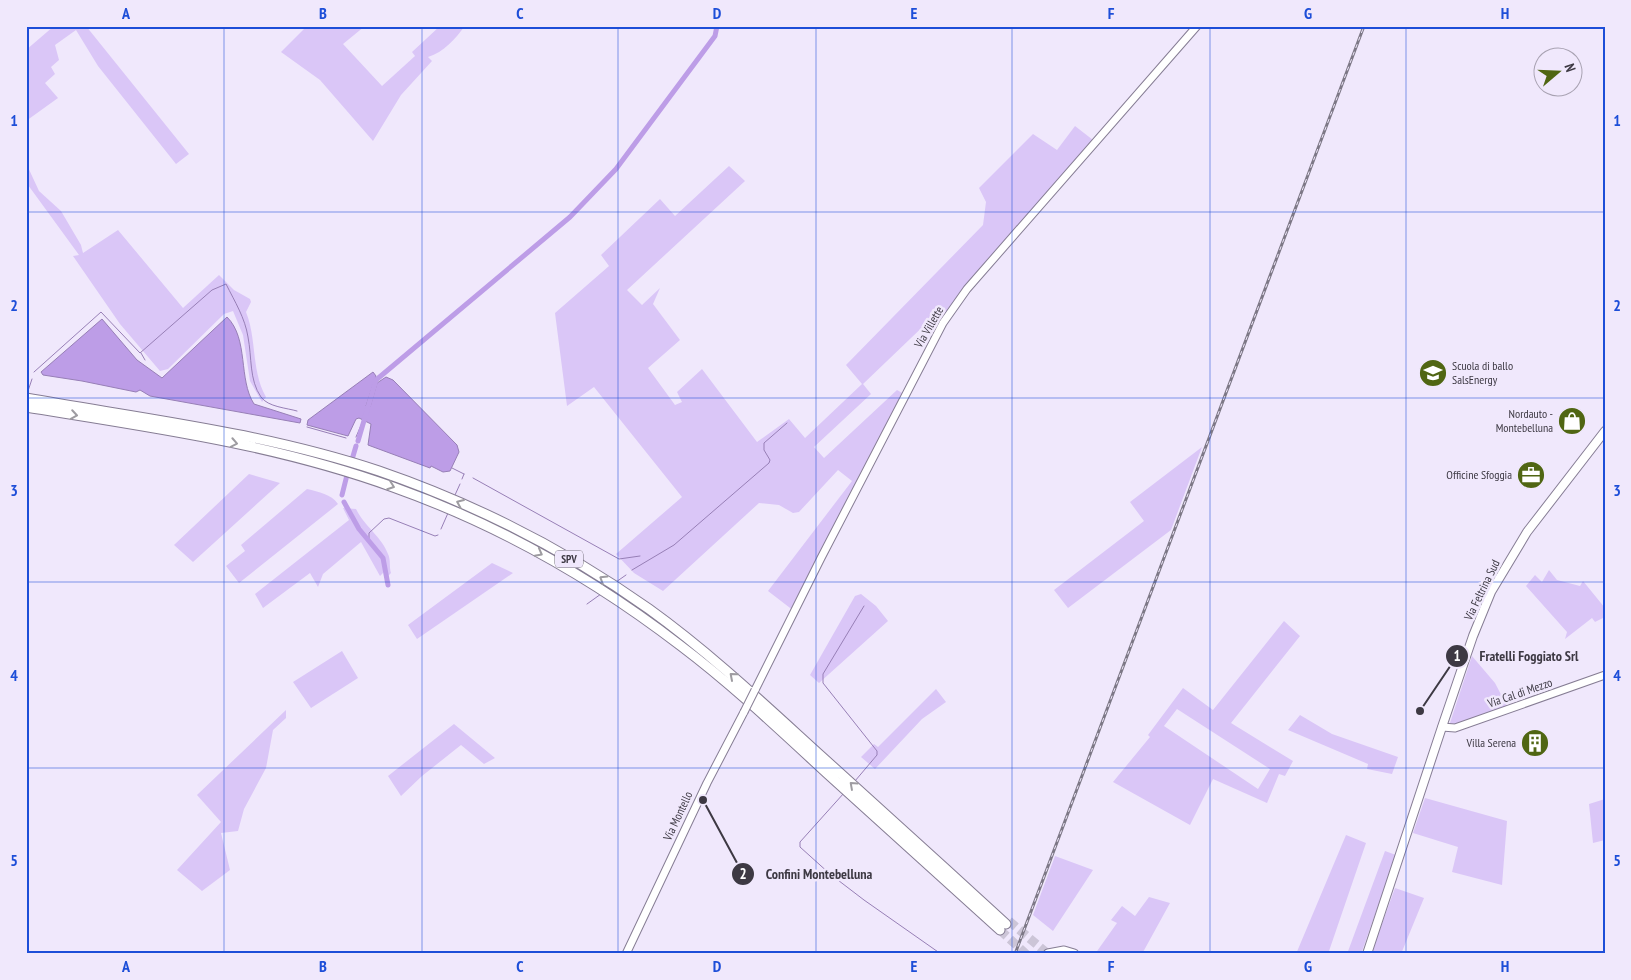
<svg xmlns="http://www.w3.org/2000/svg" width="1631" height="980" viewBox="0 0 1631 980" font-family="'PT Sans Narrow',sans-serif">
<rect width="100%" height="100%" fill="#f0e8fc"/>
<path fill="#dac6f7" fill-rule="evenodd" d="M54 26H86L189 154 176 164 98 66 76 30 55 45 59 60 51 67 55 74 45 83 58 98 26 121V50Z
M307 26H365L343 44 382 86 415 56 412 52 440 26H465C455 39 444 52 428 57L432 61 401 95 373 141 320 80 281 52Z
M1075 126 1093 140 941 324 934 316 863 384 871 394 814 447 824 458 897 390 904 394 794 611 768 591 852 481 838 470 799 512 793 513 779 505 759 503 663 591 634 573 616 554 682 497 594 387 567 406 555 313 609 266 601 255 660 199 675 216 729 166 745 181 627 290 642 305 660 288 653 304 680 340 648 368 675 405 682 402 677 392 702 369 757 442 789 419 805 438 862 384 846 365 983 225 986 202 979 188 1033 134 1057 150Z
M26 163 39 191 61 211 81 245 83 253 118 230 183 308 219 275 234 290 250 299 251 302 246 312C257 339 251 371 266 397L262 402 250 381 243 335 233 311 224 314 168 369 160 371 120 324 73 256 79 255 28 185Z
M1202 447 1171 530 1068 608 1054 590 1144 521 1130 502Z
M249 474 280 483 193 562 174 545Z
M307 489C319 492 331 494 338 504L239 583 226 566 245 551 241 545Z
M343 508 356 509C364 526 382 537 388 554 391 560 389 567 391 573L386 578 383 566V573L380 576 361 542 323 574 318 587 310 573 263 608 255 594 349 520Z
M492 563 513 573 417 639 408 625Z
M1549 570 1557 580 1580 586 1583 581 1605 608V617L1595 622 1592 618 1565 639 1567 632 1526 586 1535 575 1542 582Z
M861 594 876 606 888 621 819 683 810 675 855 596Z
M1284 621 1300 636 1231 723 1293 761 1285 776 1279 774 1267 803 1213 779 1190 825 1113 782 1150 737 1148 735 1183 688 1213 710ZM1177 709 1270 769 1258 789 1164 726Z
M342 651 358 678 311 708 293 682Z
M1472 656 1495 683 1508 708 1448 729Z
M936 689 946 702 922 719 875 769 861 757 874 744 878 747Z
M286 710V718L273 730 266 768 244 809 238 831 221 833 230 870 202 891 177 870 221 822 197 795Z
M1300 715 1332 734 1398 757 1392 774 1367 769 1368 764 1288 730Z
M454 724 495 758 484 764 461 745 422 776 401 796 388 776Z
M1425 798 1507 821 1502 885 1452 872 1458 847 1413 833Z
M1605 799V840L1593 843 1589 804Z
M1346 835 1366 843 1328 954H1296Z
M1385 851 1396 855 1361 954H1347Z
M1055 856 1093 870 1053 931 1033 915Z
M1395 888 1424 898 1401 954H1371Z
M1149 897 1170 903 1142 954H1095L1117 923 1111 920 1122 906 1135 916Z"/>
<path fill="#bd9de7" stroke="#977fb6" d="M227 317C249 339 238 379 254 404L301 419 300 423 150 396 140 390 136 392 82 381 43 375 41 372 102 319 137 360 162 378Z
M373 372 376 376 366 406 370 407 377 383 386 377 393 380 457 445 459 452 450 471 443 472 431 466 430 468 368 445 371 424 359 418 356 419 348 436 307 425 308 420Z"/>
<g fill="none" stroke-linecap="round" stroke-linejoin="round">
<path stroke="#977fb6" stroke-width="1" d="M141 353 145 360
M34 372 101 312 140 353 212 290 226 284C235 302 245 318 248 337 252 357 249 380 261 397 268 407 287 408 297 411
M27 394 32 379
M307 427 346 438
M356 437 362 423
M452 468 464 474
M473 478 619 559 640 556
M462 479 464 474
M455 495 460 484
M441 529 448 513
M369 541V533L384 519 389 518 435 536 438 535
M632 570 674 545 769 463 770 460 764 450V443L787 423
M616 582 626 575
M587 604 601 594
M855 781 877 755V751L823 683V674L864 606
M844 793 800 842V847L830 874 864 900 941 954"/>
<path stroke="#bd9de7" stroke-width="5" d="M358 441 376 380 570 217 616 169 715 36 717 26
M351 463 356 446
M342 495 348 471
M344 502 359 529 383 558 388 585"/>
<path stroke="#ccc5d7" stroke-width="9" stroke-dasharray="9 4.5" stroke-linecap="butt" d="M1009 921 1048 954
M1000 930 1026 954"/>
<defs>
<path id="secondary" d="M755 690 821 558 943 323 967 289 1197 26
M1442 727 1455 728 1605 675
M626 954 707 783 744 712"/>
<path id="primary" d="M1367 954 1443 724 1473 636 1491 592 1527 532 1605 431"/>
<path id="highway" d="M26 398C145 419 265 433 379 471 475 504 567 551 649 609 710 653 764 704 819 754 882 811 944 867 1006 924
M26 407C150 427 275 444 393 487 497 524 594 579 681 646 734 686 782 732 831 777 888 828 944 879 1000 930
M1048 954 1064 951 1074 954"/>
</defs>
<use href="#secondary" stroke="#867d94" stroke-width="9"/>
<use href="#primary" stroke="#867d94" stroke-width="10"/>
<use href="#highway" stroke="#867d94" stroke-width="11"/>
<use href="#secondary" stroke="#fff" stroke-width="7"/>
<use href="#primary" stroke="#fff" stroke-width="8"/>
<use href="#highway" stroke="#fff" stroke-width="9"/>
<defs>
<path id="rail" d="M1015 954 1364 26"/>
</defs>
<use href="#rail" stroke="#7d7886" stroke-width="3"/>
<use href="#rail" stroke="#f0e8fc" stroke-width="1" stroke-dasharray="4" stroke-linecap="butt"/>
<defs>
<path id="secondary-bridge" d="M744 712 755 690"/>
</defs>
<use href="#secondary-bridge" stroke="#867d94" stroke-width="9" stroke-linecap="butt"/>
<use href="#secondary-bridge" stroke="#fff" stroke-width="7"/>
</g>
<defs><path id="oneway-chevron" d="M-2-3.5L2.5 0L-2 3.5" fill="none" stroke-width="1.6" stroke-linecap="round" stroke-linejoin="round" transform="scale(1.25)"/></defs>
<g stroke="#9e9ca1">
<use href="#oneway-chevron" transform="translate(74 415) rotate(9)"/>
<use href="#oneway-chevron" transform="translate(234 443) rotate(11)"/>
<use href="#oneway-chevron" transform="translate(391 486) rotate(20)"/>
<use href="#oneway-chevron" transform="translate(460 503) rotate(-157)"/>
<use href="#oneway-chevron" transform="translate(539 553) rotate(28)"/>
<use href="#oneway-chevron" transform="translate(603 579) rotate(-148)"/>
<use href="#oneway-chevron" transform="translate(733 676) rotate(-139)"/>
<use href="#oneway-chevron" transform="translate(853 785) rotate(-138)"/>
</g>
<path fill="none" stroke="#1d4ed8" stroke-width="1" stroke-opacity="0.55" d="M224 26V954M422 26V954M618 26V954M816 26V954M1012 26V954M1210 26V954M1406 26V954M26 212H1605M26 398H1605M26 582H1605M26 768H1605"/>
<defs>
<symbol id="school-disc" viewBox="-11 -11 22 22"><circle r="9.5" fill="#506613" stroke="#f0e8fc"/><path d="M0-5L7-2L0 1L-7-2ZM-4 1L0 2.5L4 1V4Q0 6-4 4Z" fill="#fff"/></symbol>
<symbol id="shop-disc" viewBox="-11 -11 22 22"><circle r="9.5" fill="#506613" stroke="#f0e8fc"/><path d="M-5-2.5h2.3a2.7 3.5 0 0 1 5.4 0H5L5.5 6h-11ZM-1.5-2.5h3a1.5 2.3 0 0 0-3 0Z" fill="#fff"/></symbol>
<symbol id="office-disc" viewBox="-11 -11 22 22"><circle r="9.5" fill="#506613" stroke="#f0e8fc"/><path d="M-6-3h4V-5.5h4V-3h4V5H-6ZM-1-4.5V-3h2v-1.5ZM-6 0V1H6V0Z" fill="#fff"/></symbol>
<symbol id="building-disc" viewBox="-11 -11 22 22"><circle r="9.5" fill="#506613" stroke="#f0e8fc"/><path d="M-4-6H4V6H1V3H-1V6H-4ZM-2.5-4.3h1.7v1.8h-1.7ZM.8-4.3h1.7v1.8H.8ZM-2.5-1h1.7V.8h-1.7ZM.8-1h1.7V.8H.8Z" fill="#fff"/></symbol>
</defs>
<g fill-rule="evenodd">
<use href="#school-disc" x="1417" y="357" width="32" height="32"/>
<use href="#shop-disc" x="1556" y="405" width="32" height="32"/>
<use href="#office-disc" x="1515" y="459" width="32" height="32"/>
<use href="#building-disc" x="1519" y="727" width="32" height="32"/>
</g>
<g text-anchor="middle" stroke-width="5" stroke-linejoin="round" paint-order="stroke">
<rect fill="#f0e8fc" stroke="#736e7a" stroke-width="1" x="555" y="550.5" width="28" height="17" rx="4"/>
<g font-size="11" font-weight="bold" fill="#3d3943">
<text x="569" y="563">SPV</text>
</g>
<g font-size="12" fill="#3d3943" stroke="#f0e8fc">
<text transform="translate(929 327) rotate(-60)" y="4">Via Villette</text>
<text transform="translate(1482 590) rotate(-64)" y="4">Via Feltrina Sud</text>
<text transform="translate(1520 693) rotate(-19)" y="4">Via Cal di Mezzo</text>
<text transform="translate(678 816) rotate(-65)" y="4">Via Montello</text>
</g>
<g font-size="12" fill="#3d3943" stroke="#f0e8fc" text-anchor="end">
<text x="1452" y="370" text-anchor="start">Scuola di ballo<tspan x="1452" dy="14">SalsEnergy</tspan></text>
<text x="1553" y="418">Nordauto -<tspan x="1553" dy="14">Montebelluna</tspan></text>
<text x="1512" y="479">Officine Sfoggia</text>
<text x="1516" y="747">Villa Serena</text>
</g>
</g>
<path fill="none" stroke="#3d3943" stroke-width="2" d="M1420 711L1457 656M703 800L743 874"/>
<g fill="#3d3943" stroke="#f0e8fc" stroke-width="2">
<circle cx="1420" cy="711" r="5"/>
<circle cx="703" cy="800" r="5"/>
<circle cx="1457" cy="656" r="12"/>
<circle cx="743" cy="874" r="12"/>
</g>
<g font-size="15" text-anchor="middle" font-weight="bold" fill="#fff">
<text x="1457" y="661">1</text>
<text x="743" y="879">2</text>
</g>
<g font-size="14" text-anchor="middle" font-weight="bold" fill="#3d3943" stroke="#f0e8fc" stroke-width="5" stroke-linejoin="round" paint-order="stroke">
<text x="1529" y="661">Fratelli Foggiato Srl</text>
<text x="819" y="879">Confini Montebelluna</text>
</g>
<rect width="1631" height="980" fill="none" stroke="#f0e8fc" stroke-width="55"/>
<g transform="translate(1558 72) rotate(71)"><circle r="24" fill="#f0e8fc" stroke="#a8a2b2"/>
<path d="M0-4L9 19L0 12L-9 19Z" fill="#506613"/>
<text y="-8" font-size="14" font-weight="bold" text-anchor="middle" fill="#3d3943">N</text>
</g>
<rect x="28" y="28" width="1576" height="924" fill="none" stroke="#1d4ed8" stroke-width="2"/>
<g font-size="16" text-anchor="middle" font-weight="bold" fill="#1d4ed8">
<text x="126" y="19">A</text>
<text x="323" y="19">B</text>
<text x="520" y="19">C</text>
<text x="717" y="19">D</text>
<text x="914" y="19">E</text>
<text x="1111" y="19">F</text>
<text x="1308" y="19">G</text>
<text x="1505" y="19">H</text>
<text x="14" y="126">1</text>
<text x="1617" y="126">1</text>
<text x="14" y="311">2</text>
<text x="1617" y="311">2</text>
<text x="14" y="496">3</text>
<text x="1617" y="496">3</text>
<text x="14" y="681">4</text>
<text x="1617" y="681">4</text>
<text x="14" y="866">5</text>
<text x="1617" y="866">5</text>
<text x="126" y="972">A</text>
<text x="323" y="972">B</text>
<text x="520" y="972">C</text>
<text x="717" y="972">D</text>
<text x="914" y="972">E</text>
<text x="1111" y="972">F</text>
<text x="1308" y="972">G</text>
<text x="1505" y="972">H</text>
</g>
</svg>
